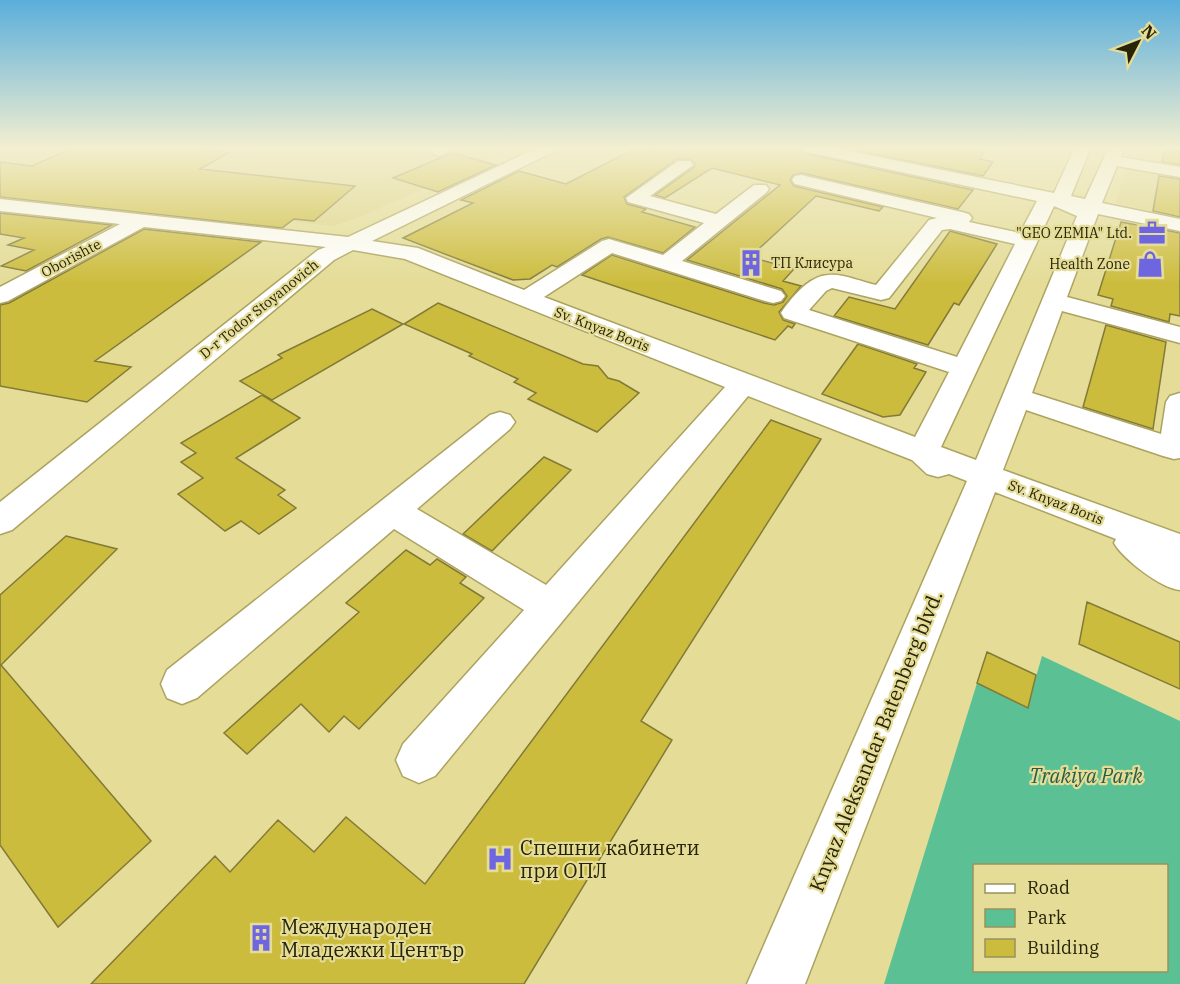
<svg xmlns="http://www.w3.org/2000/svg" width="1180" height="984" viewBox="0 0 1180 984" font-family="'IBM Plex Serif',serif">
<rect width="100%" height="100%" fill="#e4dc97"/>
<path fill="#ddd487" d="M0 147H517L360 217 333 226 0 189Z
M1127 169 1180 179V217L1115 203Z"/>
<path fill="#5bc194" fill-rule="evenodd" d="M1042 656 1180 721V984H884L977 683 1027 708ZM974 866H1166V970H974Z"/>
<path fill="#ccbc3d" stroke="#827a37" stroke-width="1.5" d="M75 147H177L230 152 200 169 355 186 314 221 294 219 282 228 0 197V162L32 166Z
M638 147 653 151 660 147H798L800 151 808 154 973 190 958 209 802 173 793 175 790 180 794 186 883 207 879 211 816 196 750 257 794 269 783 281 801 286 779 312 783 320 795 324 792 328 788 326 775 340 582 275 612 255 764 303 774 305 783 302 787 296 782 289 687 260 780 185 712 168 665 198 655 195 694 167 695 164 690 159H677L624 197 627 204 646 209 642 212 695 227 663 253 608 237 601 239 557 267 552 265 530 279 513 280 403 238 473 203 461 200 519 171 566 184Z
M839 147H986L980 159 993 162 983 176Z
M1165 147H1180V165L1162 162Z
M452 153 496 165 438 192 393 178Z
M1159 176 1180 179V217L1153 211Z
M0 213 112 225 26 271 1 266 34 250 8 245 24 238 0 234Z
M1121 222 1180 233V316L1170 314 1169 322 1111 306 1113 299 1098 295Z
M144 229 261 242 95 361 131 367 87 402 0 386V305L9 303Z
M950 231 997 244 959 305 954 303 928 345 834 316 849 297 895 309Z
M438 303 583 364 598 366 608 378 619 381 639 393 597 432 528 399 536 393 514 382 518 379 469 356 472 354 404 324Z
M372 309 403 324 272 400 240 381 282 358 278 355Z
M1106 325 1166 342 1153 429 1083 407Z
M858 344 917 364 914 368 926 372 900 415 883 417 822 394Z
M262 395 300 418 236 458 285 490 278 495 296 508 259 534 241 521 225 531 178 494 203 478 181 462 196 453 181 443Z
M771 420 821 439 641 721 672 740 524 984H91L215 856 230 872 278 820 314 852 346 817 425 884Z
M544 457 571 470 492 551 463 534Z
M66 536 117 549 1 665 151 841 58 927 0 845V595Z
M406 550 430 565 437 559 466 577 460 583 484 598 359 729 344 716 329 732 301 704 247 754 224 733 359 612 346 603Z
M1087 602 1180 642V689L1079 644Z
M987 652 1036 675 1028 708 977 683Z"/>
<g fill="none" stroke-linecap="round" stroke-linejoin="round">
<defs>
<path id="minor" d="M456 147 454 150 438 156 430 151 435 147Z
M539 147H559L557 150 372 241 418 248 524 290 602 241 609 239 663 255 704 223 628 202 626 198 678 161H690L693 165 650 196 716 214 754 185H766L769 189 766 193 682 261 781 291 785 296 781 301 773 303 765 301 612 253 544 297 915 437 949 372 784 318 781 313C791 298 809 276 828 275 842 273 862 282 876 285L929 220 937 218 795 184 792 180 795 176 801 175 962 212 969 214 972 218 969 222 1020 233 1037 201 808 152 802 150 800 147H830L1054 193 1075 147H1091L1071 196 1085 199 1109 147H1125L1121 157 1180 167V177L1117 166 1102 203 1180 219V231L1098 214 1067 297 1180 327V343L1062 311 1032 393 1161 434 1166 402 1170 396 1180 393V458L1174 459 1163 456 1026 410 1003 470 1180 534V590C1162 589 1123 559 1114 543L1116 539 995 492 805 984H747L967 481 949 474 938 477 927 474 912 460 748 396 435 776 419 783 403 776 396 760 403 744 524 610 394 529 197 698 182 704 167 698 161 684 167 670 490 415 500 412 510 415 515 422 510 429 417 509 546 585 725 387 405 259 353 250 334 260 12 530 0 534V502L318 250 326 247 144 227 8 301 0 303V287L120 224 0 211V199L348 237ZM1054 206 1077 216 976 460 941 447ZM950 229 1015 244 957 357 809 310 826 291 832 288 881 300 889 298 942 230Z"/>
</defs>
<use href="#minor" stroke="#aca360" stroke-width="3"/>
<use href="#minor" fill="#fff" fill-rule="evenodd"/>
</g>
<linearGradient id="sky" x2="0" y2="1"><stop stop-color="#5aaedb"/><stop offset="0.52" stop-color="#f3efd0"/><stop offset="1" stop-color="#f3efd0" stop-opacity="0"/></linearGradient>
<rect width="1180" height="284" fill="url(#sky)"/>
<defs>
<symbol id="office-bare" viewBox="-9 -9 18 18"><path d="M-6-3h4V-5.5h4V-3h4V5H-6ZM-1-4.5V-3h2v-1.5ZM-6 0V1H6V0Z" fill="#6e66e0" stroke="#e4dc97" stroke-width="2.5" paint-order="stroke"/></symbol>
<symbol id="building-bare" viewBox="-9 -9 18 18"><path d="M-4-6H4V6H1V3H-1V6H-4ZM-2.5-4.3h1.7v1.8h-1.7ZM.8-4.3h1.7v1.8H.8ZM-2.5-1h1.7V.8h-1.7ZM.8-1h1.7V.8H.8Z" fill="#6e66e0" stroke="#e4dc97" stroke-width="2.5" paint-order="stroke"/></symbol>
<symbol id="shop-bare" viewBox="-9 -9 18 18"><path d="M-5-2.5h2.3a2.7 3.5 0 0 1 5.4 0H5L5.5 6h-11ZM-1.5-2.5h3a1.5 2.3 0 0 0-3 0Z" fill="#6e66e0" stroke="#e4dc97" stroke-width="2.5" paint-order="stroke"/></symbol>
<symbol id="hospital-bare" viewBox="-9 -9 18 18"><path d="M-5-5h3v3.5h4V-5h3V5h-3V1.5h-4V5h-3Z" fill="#6e66e0" stroke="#e4dc97" stroke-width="2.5" paint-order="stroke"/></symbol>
</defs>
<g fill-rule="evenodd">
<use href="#office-bare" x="1133" y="214" width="38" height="38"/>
<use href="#building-bare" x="732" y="244" width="38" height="38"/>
<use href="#shop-bare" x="1131" y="245" width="38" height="38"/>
<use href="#hospital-bare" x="481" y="840" width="38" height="38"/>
<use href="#building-bare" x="242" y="919" width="38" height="38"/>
</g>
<g text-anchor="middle" stroke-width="4.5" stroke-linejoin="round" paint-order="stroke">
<g font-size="14" fill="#272407" stroke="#e4dc97" text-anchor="end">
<text x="1132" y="238">"GEO ZEMIA" Ltd.</text>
<text x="771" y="268" text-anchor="start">ТП Клисура</text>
<text x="1130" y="269">Health Zone</text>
</g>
<g font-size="14" fill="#272407" stroke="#e4dc97">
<text transform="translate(71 258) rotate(-28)" y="5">Oborishte</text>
<text transform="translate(259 309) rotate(-39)" y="5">D-r Todor Stoyanovich</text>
<text transform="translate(602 329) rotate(21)" y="5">Sv. Knyaz Boris</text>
<text transform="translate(1056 502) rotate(21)" y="5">Sv. Knyaz Boris</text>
</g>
<g font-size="20" fill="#272407" stroke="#e4dc97">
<text transform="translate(876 741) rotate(-68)" y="7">Knyaz Aleksandar Batenberg blvd.</text>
</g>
<g font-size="20" font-style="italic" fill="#295e46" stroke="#e4dc97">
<text x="1086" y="783">Trakiya Park</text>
</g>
<g font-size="20" fill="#272407" stroke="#e4dc97" text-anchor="start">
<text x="520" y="855">Спешни кабинети<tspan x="520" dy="23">при ОПЛ</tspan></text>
<text x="281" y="934">Международен<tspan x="281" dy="23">Младежки Център</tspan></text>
</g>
</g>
<rect x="973" y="864" width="195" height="108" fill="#e4dc97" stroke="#98925d" stroke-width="1.5"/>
<rect x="985" y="884" width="30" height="9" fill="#ffffff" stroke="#98925d" stroke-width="1.5"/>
<text x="1027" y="894" font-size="18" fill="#272407">Road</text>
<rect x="985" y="909" width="30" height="18" fill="#5bc194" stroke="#98925d" stroke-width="1.5"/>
<text x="1027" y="924" font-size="18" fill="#272407">Park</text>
<rect x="985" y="939" width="30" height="18" fill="#ccbc3d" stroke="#98925d" stroke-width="1.5"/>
<text x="1027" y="954" font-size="18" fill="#272407">Building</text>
<g transform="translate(1138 42) rotate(48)" stroke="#e4dc97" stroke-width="4.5" paint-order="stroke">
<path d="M0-4.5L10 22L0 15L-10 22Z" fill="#272407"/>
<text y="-9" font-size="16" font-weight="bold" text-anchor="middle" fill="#272407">N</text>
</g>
</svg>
